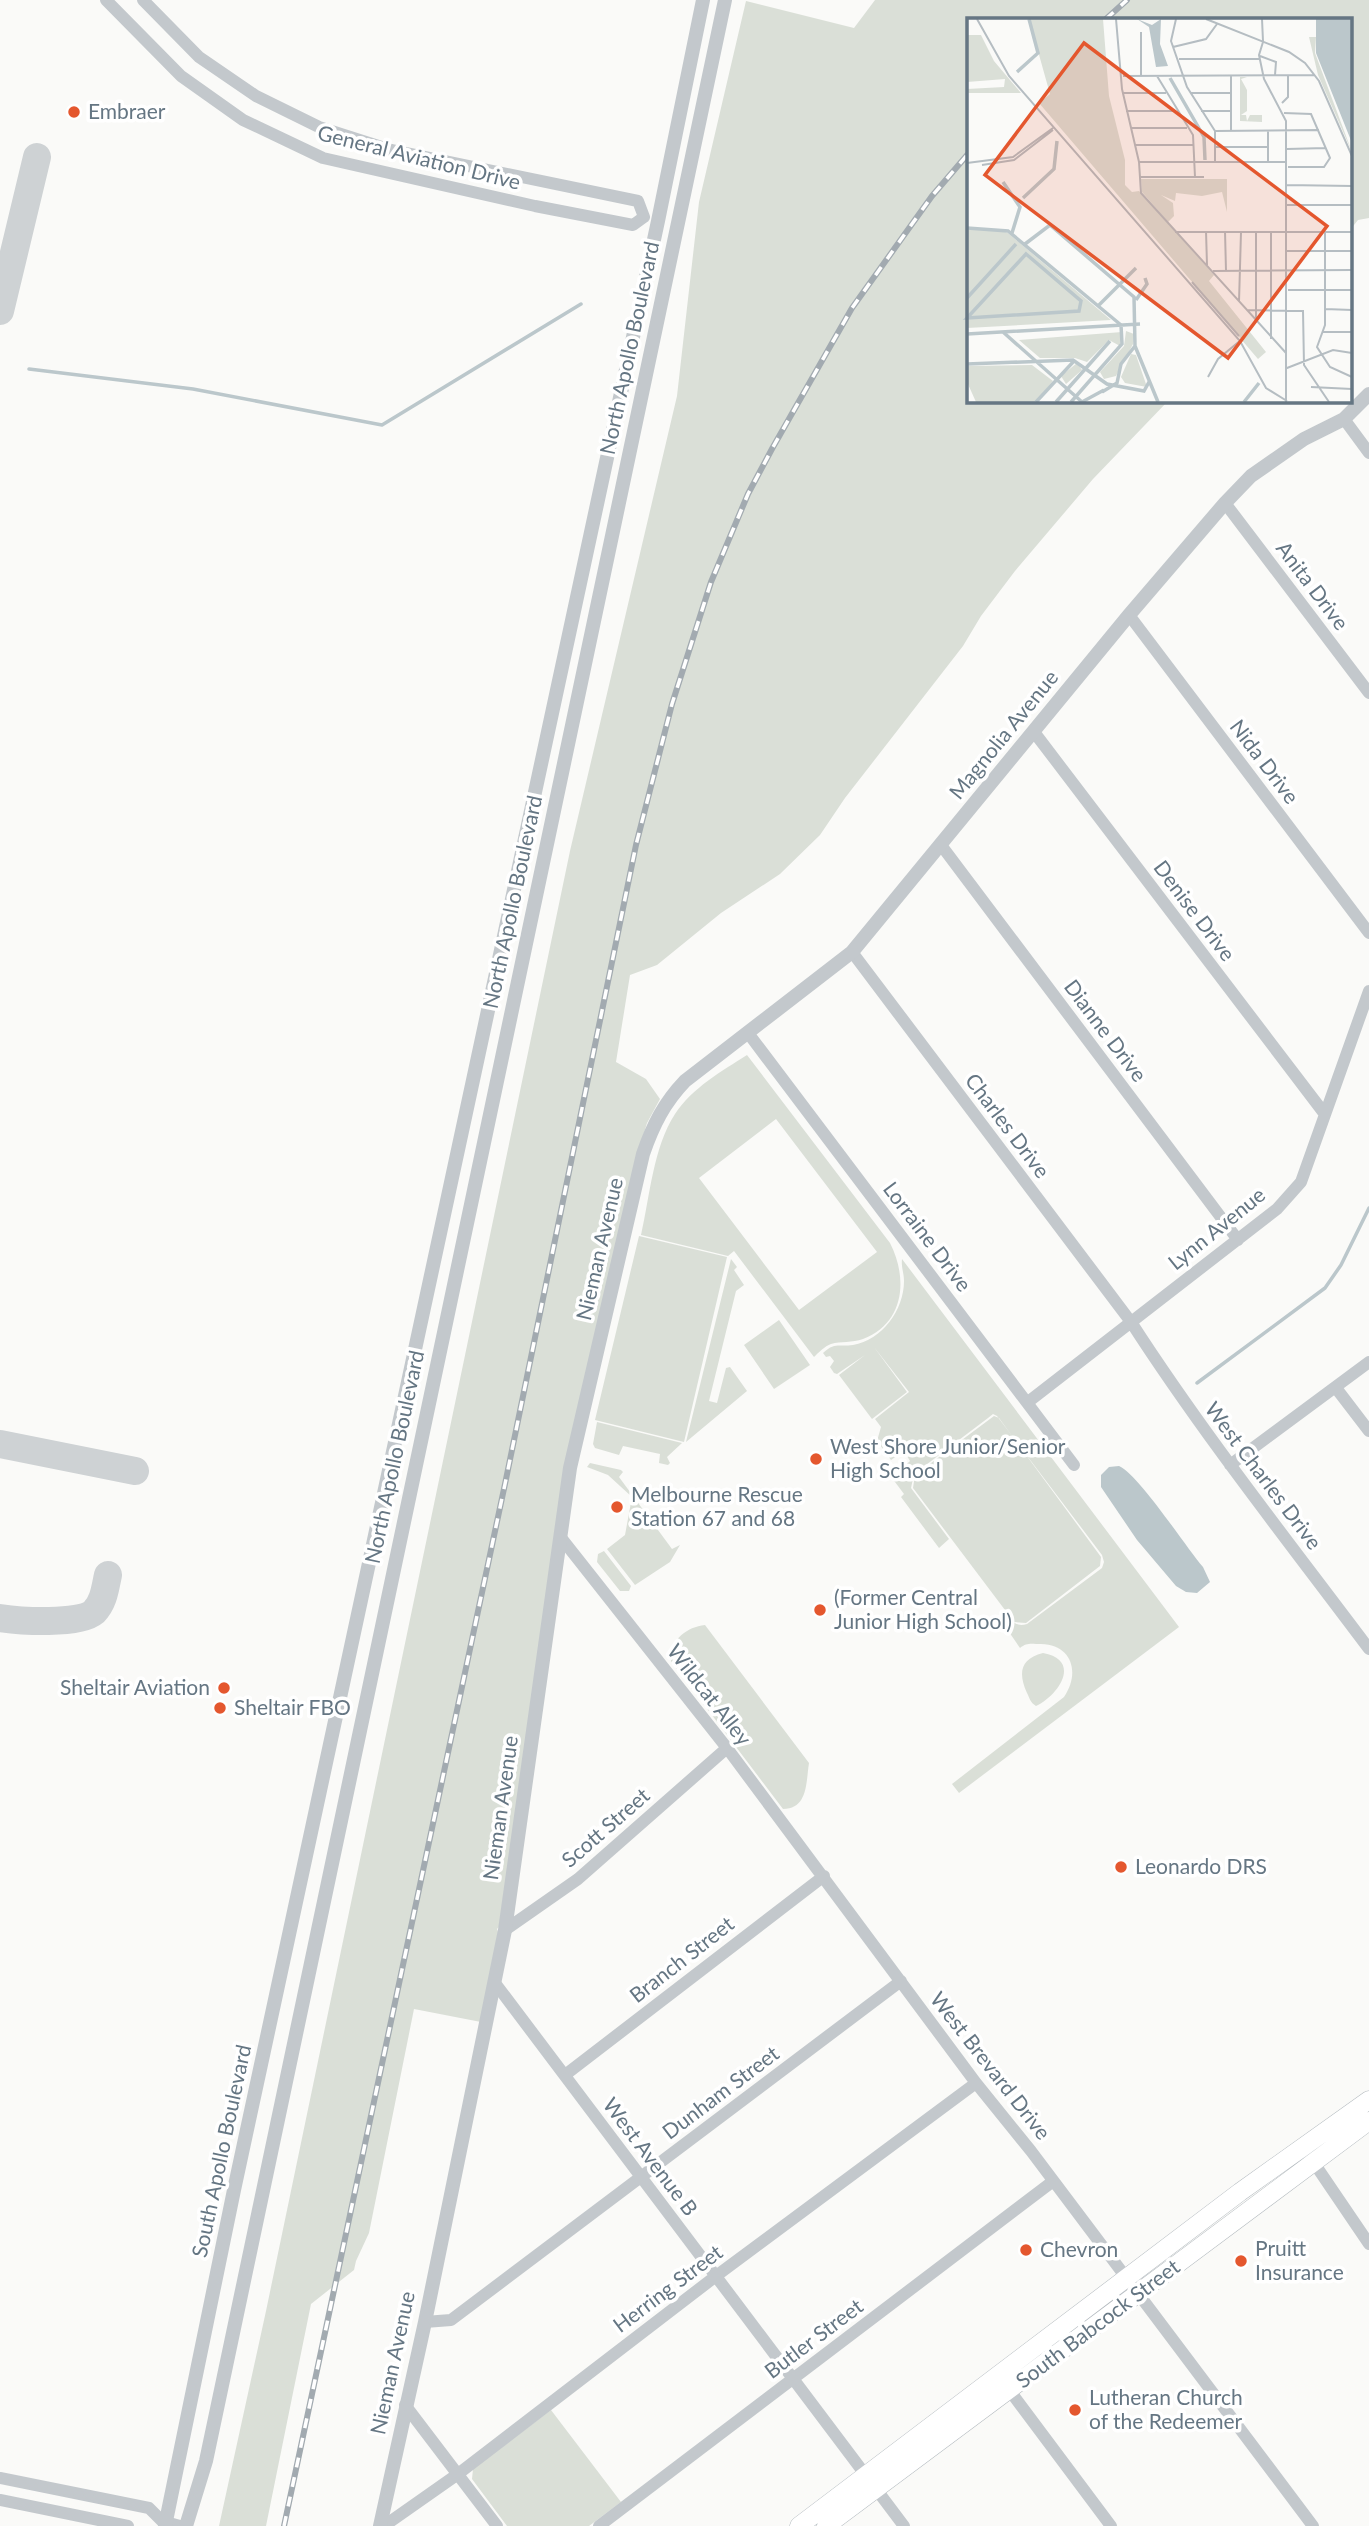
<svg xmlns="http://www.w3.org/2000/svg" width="1369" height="2526" viewBox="0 0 1369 2526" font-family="Lato,sans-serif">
<rect width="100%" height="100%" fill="#fafaf8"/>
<path fill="#dadfd7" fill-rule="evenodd" d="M875 0H1369V218L1358 220 1350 230V19H968V401H1168L1093 479 1015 571 981 616 963 646 845 798 820 835 780 874 721 913 657 965 630 975 616 1062 646 1079 660 1099 647 1123 638 1153 565 1467 499 1927 497 1929 498 1932 481 2022 414 2009 369 2233 356 2261 354 2270 311 2304 266 2526H219L266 2311 570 851 677 396 699 202 746 1 854 28Z
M747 1055 890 1243C908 1278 905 1323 863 1339 852 1343 841 1341 831 1344 825 1346 818 1353 814 1357L734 1251 728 1256 641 1235C650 1196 653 1148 675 1114 692 1088 722 1071 747 1055ZM776 1119 877 1252 799 1310 699 1178Z
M639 1236 727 1257 684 1442 595 1420Z
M731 1259 737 1267 734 1270 744 1285 736 1291 709 1401 717 1403 726 1368 730 1367 747 1391 686 1442Z
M902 1259 1179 1627 959 1793 952 1784 1064 1697C1080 1674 1073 1645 1041 1644 1032 1644 1027 1642 1020 1648L1000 1619 1008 1614 913 1488 915 1475 994 1416 999 1418 1101 1557 1100 1566 1026 1623 1014 1622 1011 1618C1014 1625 1020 1626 1027 1624L1102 1568 1104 1562 1102 1555 997 1416 993 1414 988 1418 914 1474 911 1488 949 1539 939 1548 901 1497 904 1494 892 1478 910 1461 904 1451 891 1460 877 1441 881 1427 875 1419 909 1392 874 1347 907 1392 872 1419 839 1375 865 1355 837 1374 834 1373 830 1367 834 1361 830 1356 826 1357 823 1353C835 1342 838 1347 853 1345 882 1340 904 1310 904 1281 904 1273 901 1267 902 1259Z
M779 1320 810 1365 774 1389 744 1345Z
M597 1422 682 1443 667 1457 670 1463 668 1465 659 1463 660 1454 623 1446 619 1455 595 1448 593 1444Z
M590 1463 621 1470 623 1472 619 1477 672 1549 680 1545 670 1562 635 1585 607 1549 625 1535 632 1497 608 1475 587 1467Z
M604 1551 631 1586 629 1591H620L597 1562 598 1554Z
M705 1625 809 1763C806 1782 808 1809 783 1809L671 1661C669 1641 686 1627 705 1625Z
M1043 1653C1082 1660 1059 1695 1036 1706 1030 1702 1030 1699 1027 1693 1018 1673 1020 1659 1043 1653Z
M551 2410 621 2502 589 2526H507L472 2479 473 2469Z"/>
<path fill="#bbc7cb" d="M1119 1466C1139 1475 1185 1546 1203 1567L1210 1582 1197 1593 1186 1592 1176 1586 1137 1540 1101 1487V1475L1109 1467Z"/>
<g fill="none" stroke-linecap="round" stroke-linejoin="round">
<path stroke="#bbc7cb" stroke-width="3.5" d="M29 369 193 389 382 425 581 304
M1197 1383 1325 1288 1341 1265 1369 1208"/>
<path stroke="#ced2d4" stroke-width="28" d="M0 311 37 157
M0 1444 135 1471
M0 1618C20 1621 79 1625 94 1612 104 1602 105 1588 108 1575"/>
<defs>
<path id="secondary" d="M799 2526 1240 2192 1369 2100
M826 2526 1369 2121"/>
</defs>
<use href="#secondary" stroke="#b3babf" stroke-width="19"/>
<path stroke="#c3c8cc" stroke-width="12" d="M106 0 181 76 243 120 323 158 535 206 633 225 644 217
M143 0 199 57 256 96 319 127 391 150 638 201 644 217
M1344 419 1369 453
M1225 503 1369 693
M1129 615 1369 933
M1034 732 1324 1113
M941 845 1238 1240
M852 952 1131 1322C1204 1435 1288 1541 1369 1649
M748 1033 1074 1465
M1336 1388 1369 1431
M1028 1402 1277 1209 1301 1182 1369 991
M1230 1465 1369 1362
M562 1539 727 1748 976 2083 1031 2151 1313 2526
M505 1930 578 1879 727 1748
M495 1983 904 2526
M565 2075 824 1876
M1310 2157 1369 2244
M425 2322 451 2320 901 1981
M1003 2386 1010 2391 1111 2526
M405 2405 497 2526
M0 2478 149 2508 162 2521 180 2526
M0 2500 128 2526
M384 2526 458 2474 716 2276 976 2083
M599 2526 1052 2182"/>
<path stroke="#c3c8cc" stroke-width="14" d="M165 2526 234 2190 658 221 703 0
M186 2526 206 2461 725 0
M380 2526 425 2322 505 1930 570 1468 643 1154C653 1125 664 1103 685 1081L852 952 1129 615 1225 503 1251 476 1304 439 1344 419 1369 394"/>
<use href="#secondary" stroke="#fff" stroke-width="18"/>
<defs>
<path id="rail" d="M1106 19 1127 0
M284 2526 505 1484 636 845 672 704 711 582 748 494 773 447 852 308 932 196 968 154"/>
</defs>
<use href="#rail" stroke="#a2aab0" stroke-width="6"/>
<use href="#rail" stroke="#fff" stroke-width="3.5" stroke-dasharray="10" stroke-linecap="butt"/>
</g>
<g fill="#e4572e" stroke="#fff" stroke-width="2.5">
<circle cx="74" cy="112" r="7"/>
<circle cx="816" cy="1459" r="7"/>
<circle cx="617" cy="1507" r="7"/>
<circle cx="820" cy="1610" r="7"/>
<circle cx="224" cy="1688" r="7"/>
<circle cx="220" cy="1708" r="7"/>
<circle cx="1121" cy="1867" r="7"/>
<circle cx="1026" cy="2250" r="7"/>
<circle cx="1241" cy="2261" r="7"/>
<circle cx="1075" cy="2410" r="7"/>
</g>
<g text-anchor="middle" stroke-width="7" stroke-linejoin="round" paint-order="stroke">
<g font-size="21" fill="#657683" stroke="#fff" text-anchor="start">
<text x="88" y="119">Embraer</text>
<text x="830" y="1454">West Shore Junior/Senior<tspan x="830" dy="24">High School</tspan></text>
<text x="631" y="1502">Melbourne Rescue<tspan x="631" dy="24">Station 67 and 68</tspan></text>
<text x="834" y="1605">(Former Central<tspan x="834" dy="24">Junior High School)</tspan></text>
<text x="210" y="1695" text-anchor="end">Sheltair Aviation</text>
<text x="234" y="1715">Sheltair FBO</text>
<text x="1135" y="1874">Leonardo DRS</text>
<text x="1255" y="2256">Pruitt<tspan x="1255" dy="24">Insurance</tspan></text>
<text x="1040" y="2257">Chevron</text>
<text x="1089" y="2405">Lutheran Church<tspan x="1089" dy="24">of the Redeemer</tspan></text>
</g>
<g font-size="21" fill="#657683" stroke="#fff">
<text transform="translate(419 158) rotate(14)" y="7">General Aviation Drive</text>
<text transform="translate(630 348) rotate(-78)" y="7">North Apollo Boulevard</text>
<text transform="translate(1312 586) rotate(53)" y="7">Anita Drive</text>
<text transform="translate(1004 735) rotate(-51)" y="7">Magnolia Avenue</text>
<text transform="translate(1264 762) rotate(53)" y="7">Nida Drive</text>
<text transform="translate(513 902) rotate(-78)" y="7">North Apollo Boulevard</text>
<text transform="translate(1194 911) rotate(53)" y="7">Denise Drive</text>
<text transform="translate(1105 1031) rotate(53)" y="7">Dianne Drive</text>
<text transform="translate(1007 1126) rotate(53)" y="7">Charles Drive</text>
<text transform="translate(1217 1229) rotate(-39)" y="7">Lynn Avenue</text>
<text transform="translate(927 1237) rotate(53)" y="7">Lorraine Drive</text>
<text transform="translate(600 1249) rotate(-77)" y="7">Nieman Avenue</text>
<text transform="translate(395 1457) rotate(-78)" y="7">North Apollo Boulevard</text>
<text transform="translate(1263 1476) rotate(53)" y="7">West Charles Drive</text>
<text transform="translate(709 1695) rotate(52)" y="7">Wildcat Alley</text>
<text transform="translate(501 1808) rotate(-82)" y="7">Nieman Avenue</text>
<text transform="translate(606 1828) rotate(-41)" y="7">Scott Street</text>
<text transform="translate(682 1960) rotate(-38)" y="7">Branch Street</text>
<text transform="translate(990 2066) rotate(52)" y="7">West Brevard Drive</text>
<text transform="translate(721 2093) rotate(-37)" y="7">Dunham Street</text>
<text transform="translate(222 2151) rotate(-78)" y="7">South Apollo Boulevard</text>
<text transform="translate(650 2157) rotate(53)" y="7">West Avenue B</text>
<text transform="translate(668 2289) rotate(-37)" y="7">Herring Street</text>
<text transform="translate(1098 2324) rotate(-37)" y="7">South Babcock Street</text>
<text transform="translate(814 2339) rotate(-37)" y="7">Butler Street</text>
<text transform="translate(393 2363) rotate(-78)" y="7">Nieman Avenue</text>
</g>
</g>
<g transform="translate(967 18)">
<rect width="385" height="385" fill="#fafaf8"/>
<path d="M62 1H136L142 78 158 142V167L165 174 172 173 247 257 242 263 299 334 291 341 72 85 83 76ZM0 17H14L27 43 54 75H0V71L37 69 38 61 0 64ZM342 19H349L348 35 385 134 351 57ZM273 59H280L274 61 280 72V93L274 97H279L280 103 283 97H295V104L273 103ZM174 161H260V194L255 174 235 178 209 175 208 183 194 177 206 185 207 198 201 204 175 174ZM30 211 41 215 144 302 0 310V212ZM159 313 167 316 166 326 149 358 137 361 133 354 157 328ZM155 314 153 328 142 322 120 344 108 340H73L52 322ZM164 336 169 337 180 369 158 365 154 359ZM110 345 115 352 99 366 94 358ZM65 347 86 363 68 384H9L0 364V348Z" fill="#dadfd7"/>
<path d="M170 1 185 7 194 1 193 26 201 48 189 49 182 9ZM349 1H385V125L349 35Z" fill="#bbc7cb"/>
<path fill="none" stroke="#bbc7cb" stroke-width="3.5" d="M50 54 71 35 62 1M203 60 237 119 238 142M36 164 53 189 45 215M56 180 87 151 90 123M0 210 41 213 154 307 155 326 104 384M58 226 83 207 167 279 168 328 154 346 150 365 135 374M59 236 114 283 112 293 0 300ZM0 280 49 226M169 282 180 266 178 260M131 288 169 250M36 314 115 384 137 372M0 316 173 306M168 328 191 384M0 346 106 342 140 366 177 373 182 364M69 384 107 343M89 384 143 323M277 384 292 365"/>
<path fill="none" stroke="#b5bdc2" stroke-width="2" d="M10 1 42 58 273 323 299 370 320 383M149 1 155 71 172 144 174 175 319 335M209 1 204 23 220 69 248 113V144M239 1 322 34 338 45 352 63 385 138M295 1 296 23M296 24 292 37 297 61 319 103V384M206 29 239 21 250 6M293 38 309 44 308 57M212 41H292M156 58 347 57M174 58V14M190 58 226 117 228 159M155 75H199M223 75H264M315 85 321 79V57M159 93H209M234 93H264M317 95 344 96 363 140 357 149H321M164 110H220M248 113 352 112M264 113V58M301 113V144M168 127H227M248 129H301M320 131 359 130M172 144H320M0 145 46 139 86 110M15 147 47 142 86 112M172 159H237M319 167 385 168M319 187H385M239 213 240 247M258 213 259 253M304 213V321M358 213V307L350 329 363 349 385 359M208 214H385M320 233H385M246 253 385 252M225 264 272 318M321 272H385M272 284 274 214M358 291 385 292M280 292 336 293 337 347 362 384M289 303V214M355 314H385M320 350 366 332 385 335M241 359 251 341 274 322M344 369 385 371"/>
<path fill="#e4572e" fill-opacity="0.15" stroke="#e4572e" stroke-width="3.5" d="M117 25 360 208 261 340 18 157Z"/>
<rect width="385" height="385" fill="none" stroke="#657683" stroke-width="3.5"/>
</g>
</svg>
